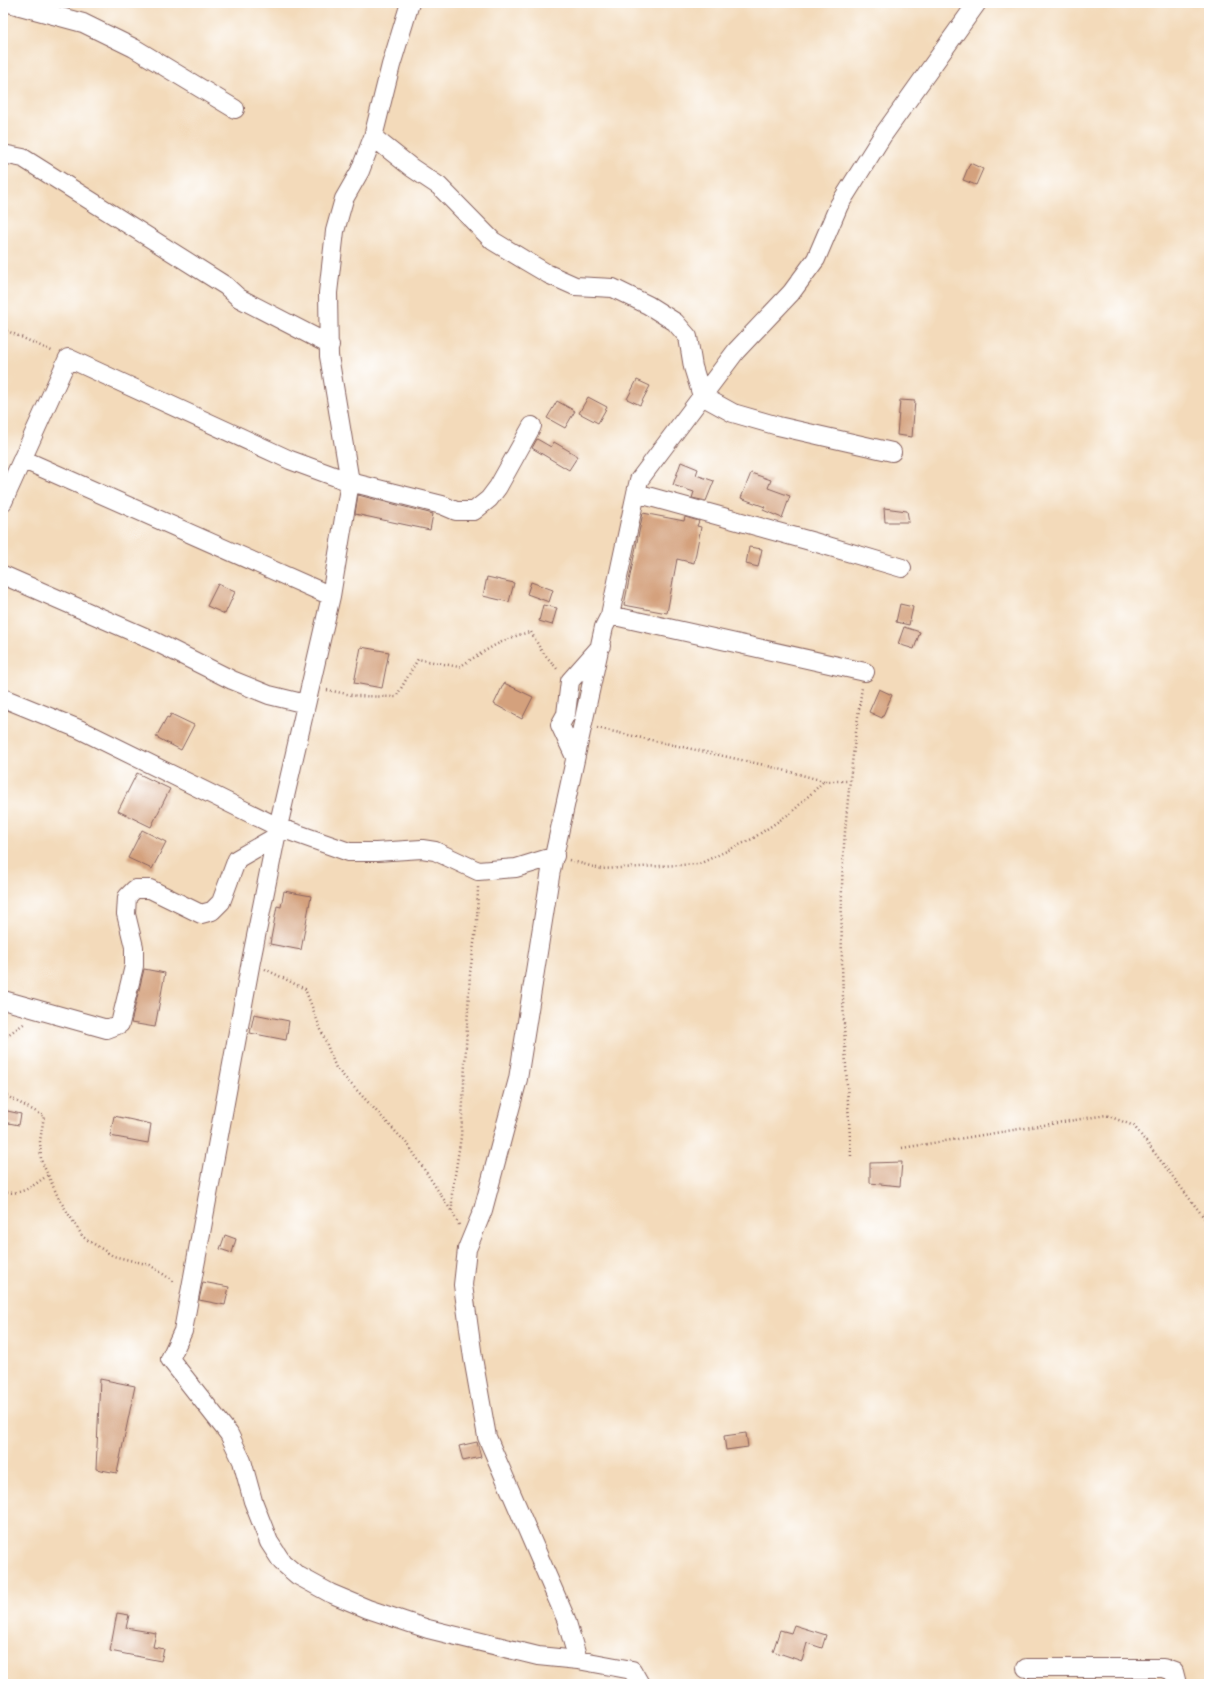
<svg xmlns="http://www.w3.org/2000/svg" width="1212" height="1687" viewBox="0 0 1212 1687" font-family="'Playpen Sans',sans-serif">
<rect width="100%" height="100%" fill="#fff"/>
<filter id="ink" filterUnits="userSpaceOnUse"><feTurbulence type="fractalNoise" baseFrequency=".025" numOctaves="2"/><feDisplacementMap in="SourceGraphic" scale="8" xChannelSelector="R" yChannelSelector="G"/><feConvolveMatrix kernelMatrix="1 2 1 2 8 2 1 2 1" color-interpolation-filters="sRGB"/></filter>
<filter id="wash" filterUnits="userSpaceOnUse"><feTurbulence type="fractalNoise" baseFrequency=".012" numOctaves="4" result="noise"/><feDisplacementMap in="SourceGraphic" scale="16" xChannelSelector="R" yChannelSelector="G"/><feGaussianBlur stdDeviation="0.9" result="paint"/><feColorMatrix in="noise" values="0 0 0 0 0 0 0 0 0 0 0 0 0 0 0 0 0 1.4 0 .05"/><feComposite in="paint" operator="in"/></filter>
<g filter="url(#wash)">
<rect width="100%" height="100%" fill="#f3daba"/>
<g id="blocks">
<path fill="#d4a17d" d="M970 163 983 169 976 185 963 180Z
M637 380 650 386 640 405 627 399Z
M588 397 607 407 598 423 579 413Z
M900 400 915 401 912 437 897 435Z
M557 401 575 411 565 428 547 418Z
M537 439 551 447 554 442 578 456 569 470 532 448Z
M681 462 698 469 696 475 714 481 706 501 692 498 694 492 673 485Z
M751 473 771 480 768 488 790 496 782 518 763 510 765 507 741 498Z
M358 495 433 514 430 530 355 514Z
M884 508 907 511 909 522H885Z
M643 513 684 521 685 517 699 521 697 526 701 527 694 563 677 559 667 613 624 605Z
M749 547 762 549 758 567 746 564Z
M487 577 514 583 509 602 483 596Z
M531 582 553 590 549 602 527 594Z
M218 584 235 592 225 614 207 606Z
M900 604 913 607 909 625 896 622Z
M543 605 557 608 552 625 539 621Z
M904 627 920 632 914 649 898 644Z
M361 647 389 652 382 688 354 683Z
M504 683 533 697 522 719 494 704Z
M879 689 892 695 882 718 869 712Z
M171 714 194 725 181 750 156 737 167 717 169 718Z
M137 773 170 789 151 827 118 811Z
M142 830 166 842 152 869 128 858Z
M284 891 311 896 301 950 270 944 277 906 281 907Z
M144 969 165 973 155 1027 131 1023Z
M254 1014 289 1021 286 1040 250 1033Z
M3 1110 21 1114 19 1125 3 1122Z
M114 1116 151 1124 148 1143 110 1136Z
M902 1162 900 1186 870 1183V1163Z
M225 1235 236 1239 232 1253 220 1249Z
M203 1282 229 1287 225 1305 199 1300Z
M100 1379 135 1386 117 1473 96 1469Z
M746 1433 748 1447 726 1450 724 1436Z
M477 1442 481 1457 463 1461 459 1446Z
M117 1613 129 1615 126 1628 156 1633 153 1647 164 1649 161 1661 110 1651Z
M794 1625 826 1635 822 1648 807 1643 802 1661 773 1651 780 1630 791 1633Z"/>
</g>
</g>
<g filter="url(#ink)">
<use href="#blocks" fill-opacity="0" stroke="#85605d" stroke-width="1"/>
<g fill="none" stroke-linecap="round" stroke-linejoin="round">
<defs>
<path id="minor" d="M9 3 83 23 134 48 235 109
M410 3 391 65 373 137 360 171 344 199 335 231 328 293 329 356 350 482 331 596 278 827 251 961 183 1331 170 1359 229 1434 242 1461 253 1501 269 1542 282 1562 297 1575 330 1593 368 1609 428 1629 538 1656 578 1660 632 1670 640 1684
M373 137 412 168 439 186 493 241 526 261 548 274 575 286 613 288 648 305 675 322 688 337 693 367 702 396 733 413 778 426 892 452
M3 154 23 158 226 286 239 298 330 345
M22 459 331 596
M636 493 814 542 902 568
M3 502 68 358 290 460 350 482 442 505 456 511H474L489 499 498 487 532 426
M3 575 154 641 232 680 269 695 306 704
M610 615 865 672
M3 698 79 729 278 827 349 852H376L422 849 435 851 478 871 516 868 555 856
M575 757 560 725 566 714 570 681 601 646
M3 1000 107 1029 120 1024 134 966V947L126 914 127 897 135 889H150L201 914 212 911 221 902 237 859 277 836
M578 1660 566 1619 487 1437 473 1358 463 1285 467 1249 483 1210 518 1079 551 870 604 627 610 615 636 493 639 480 736 351 791 293 816 259 839 205 883 135 977 3
M1026 1668H1163L1174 1672 1177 1684"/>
</defs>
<use href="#minor" stroke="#85605d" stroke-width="20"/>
<path stroke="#85605d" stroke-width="2.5" stroke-dasharray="1 3" stroke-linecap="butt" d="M3 329 54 352
M327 690 357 696 396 697 418 659 459 667C482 653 504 637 531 632L541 650 558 670
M597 728 764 765 824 781
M569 860 601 869 699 864 752 839 792 812 824 781H849
M265 969 305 989 336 1068 409 1146 452 1212
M3 1038 25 1023
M3 1094 44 1116 40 1141 41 1160 59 1199 83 1237 113 1256 150 1265 176 1283
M902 1148 1106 1115 1134 1126 1209 1224
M851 1156C846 1066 840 976 842 886 844 819 853 753 862 687
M3 1192C22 1196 34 1185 48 1175
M459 1225 452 1212V1194L461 1137 470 973 477 921 478 887"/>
<use href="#minor" stroke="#fff" stroke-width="18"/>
</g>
</g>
<rect width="1212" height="1687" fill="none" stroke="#fff" stroke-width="16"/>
</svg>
